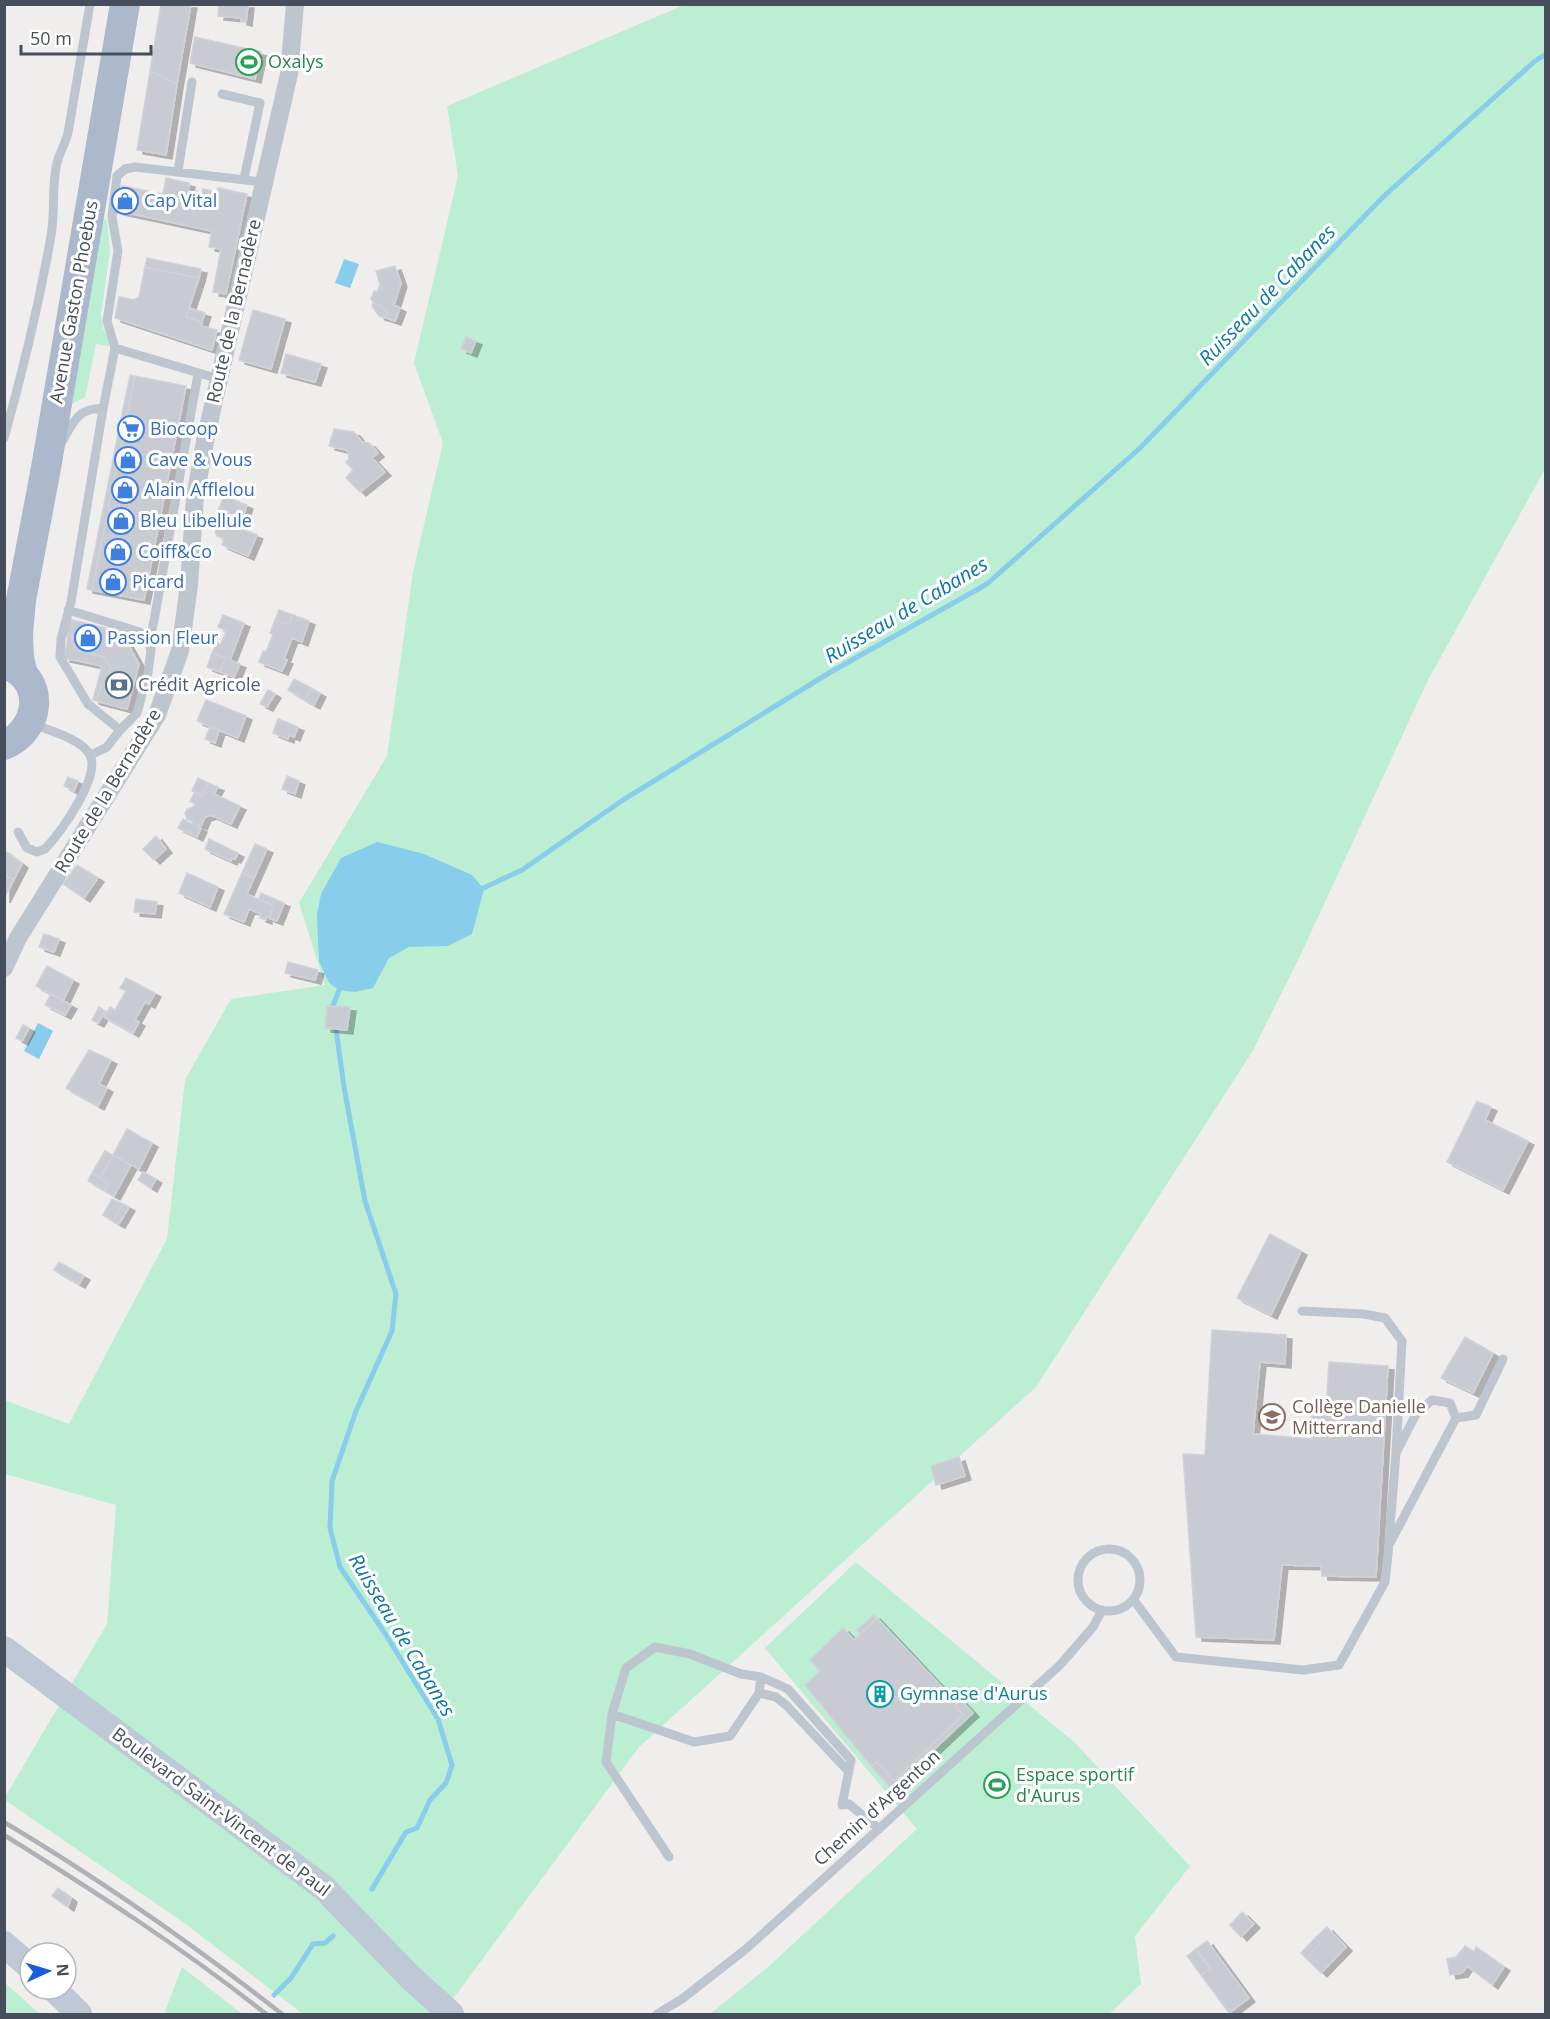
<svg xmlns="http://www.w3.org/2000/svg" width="1550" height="2019" viewBox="0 0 1550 2019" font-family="'Open Sans',sans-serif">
<defs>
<filter id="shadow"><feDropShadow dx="6" dy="4" stdDeviation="0" flood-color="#0004"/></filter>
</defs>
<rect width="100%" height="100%" fill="#f0eded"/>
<path fill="#bbeed3" d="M684 5H1545V469L1428 680 1300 956 1252 1052 1036 1387 639 1747 442 2014H303L183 1922 5 1800V1797L107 1624 116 1505 5 1474 4 1400 69 1424 167 1239 185 1080 231 999 325 985 299 903 387 756 413 572 443 443 414 363 458 176 447 106Z
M101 218 107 220 110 250 101 314 103 329 110 342 109 346 96 344 85 397 72 404Z
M856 1562 1074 1742 1190 1866 1135 1936 1141 1984 1109 2014H710L768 1967 917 1829 765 1648Z
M182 1967 242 2014H164Z
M5 1983 40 2014H5Z"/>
<path fill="#88cdeb" d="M344 259 359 264 350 288 335 283Z
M377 842 424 854 472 875 484 889 472 934 448 946 409 947 389 958 373 988 355 992 339 990 329 983 319 961 317 915 321 894 341 858Z
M38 1023 53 1031 39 1059 24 1051Z"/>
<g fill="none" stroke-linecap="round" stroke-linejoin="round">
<path stroke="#88cdeb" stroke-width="5" d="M477 891 522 870 623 800 829 673 987 584 1140 448 1384 196 1535 61 1546 54
M333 1006 341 985
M336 1029 344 1087 365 1201 396 1294 392 1331 356 1411 332 1481 330 1528 340 1567 384 1632 438 1719 452 1765 446 1783 430 1800 417 1828 406 1832 372 1889
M274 1995 291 1978 313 1944 325 1943 333 1936"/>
</g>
<path fill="#c9cbd3" stroke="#d1d2d9" stroke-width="1.5" filter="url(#shadow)" d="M161 4H191L177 84 150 71Z
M219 4H248L246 22 241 21V18L218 16Z
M195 37 261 52 255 79 190 63Z
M150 71 177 84 166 155 137 150Z
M166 178 189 183 188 191 195 193V191L202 193 203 189 217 192 218 188 247 194 226 294 213 292 221 249 209 247 212 231 118 211 122 186 163 194Z
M147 258 201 269 199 278 145 267Z
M395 266 401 283 394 305 400 308 395 321 386 318 387 312 380 305 374 303 371 299 374 291 377 292 380 285 376 271Z
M145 267 199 278 186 317 202 322 201 326 217 330 212 350 115 318 119 297 134 300 139 297Z
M373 303 380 305 387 312 386 318 379 316 372 306Z
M189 308 205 313 202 322 186 317Z
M253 310 285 319 271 369 239 360Z
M466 337 476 341 471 353 461 349Z
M286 354 321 364 315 382 281 373Z
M130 375 135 376 92 590 87 589Z
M135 376 186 386 144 600 92 590Z
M334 429 354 432 362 442 369 443 378 453 372 458 385 472 360 492 346 478 353 470 346 462 349 459 348 452 346 450 329 446Z
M224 496 247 505 241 522 238 521 236 527 257 535 248 556 222 545 224 539 217 536 215 532 222 515 217 513Z
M279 610 293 615 289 625 275 620Z
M223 615 244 623 230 660 240 664 234 677 220 672 225 658 212 653 217 643 221 644 226 631 218 627Z
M293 615 309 621 302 642 292 638 284 659 287 660 282 671 259 662 263 651 266 652 273 634 270 633 275 620 289 625Z
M69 619 121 632 139 664 127 709 96 701 101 687 106 684 111 668 104 657 77 650 71 641 73 635 66 633Z
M66 633 73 635 71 641 77 650 104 657 111 668 106 684 101 687 96 701 93 700 102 666 64 658 68 636H66Z
M212 653 225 658 220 672 207 667Z
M294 679 311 688 305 700 288 690Z
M311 688 320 693 314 705 305 700Z
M268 690 275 694 267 707 260 704Z
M206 700 246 716 238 738 197 721Z
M278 719 298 727 294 737 289 735 288 739 273 733Z
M210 727 219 730 215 743 205 739Z
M287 776 299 781 295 794 282 789Z
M68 777 78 781 74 791 64 786Z
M198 778 208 783 202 796 192 791Z
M208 783 218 787 214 794 240 806 231 824 211 815 205 817 201 826 198 824 197 826 201 828 197 837 178 828 183 819 192 824 193 822 187 819 185 813 187 809 193 807 195 804 190 801 195 792 202 796Z
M156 836 166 849 154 860 143 849Z
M209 839 238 853 235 859 232 858 231 861 205 849Z
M255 844 267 849 254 878 242 873Z
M4 850 22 864 4 899Z
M77 865 98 878 84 898 63 884Z
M187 873 218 887 210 907 179 893Z
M242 873 254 878 247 894 273 906 269 918 266 916V920L260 918 261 914 249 909 244 922 224 914Z
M4 875 13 879 4 899Z
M261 893 284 903 277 921 269 918 273 906 259 899Z
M136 899 157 902 155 914 134 912Z
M44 934 59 939 54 952 39 947Z
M288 962 318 970 315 980 285 973Z
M47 966 73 980 63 1001 36 986Z
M126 978 155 993 149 1004 145 1002 135 1020 139 1022 133 1033 104 1017 110 1007 115 1010 126 991 120 988Z
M51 994 71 1005 65 1015 45 1005Z
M327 1006 350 1007 347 1030 325 1028Z
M99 1007 105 1011 98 1023 92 1020Z
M23 1025 29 1028 22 1041 16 1038Z
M89 1050 111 1060 99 1084 107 1088 98 1106 66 1088Z
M1477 1101 1491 1107 1485 1120 1528 1141 1503 1190 1447 1162Z
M127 1129 152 1143 139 1169 113 1155Z
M105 1151 113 1155 100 1178 92 1173Z
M113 1155 131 1165 114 1196 104 1190 108 1183 100 1178Z
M143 1172 156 1179 151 1188 138 1180Z
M92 1173 108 1183 104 1190 88 1181Z
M112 1199 123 1204 113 1221 103 1215Z
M123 1204 129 1207 119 1224 113 1221Z
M1270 1234 1301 1251 1271 1315 1237 1298Z
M59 1262 84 1276 79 1284 54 1270Z
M1212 1330 1286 1335 1285 1364 1260 1362 1253 1434 1312 1439 1311 1415H1326L1329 1362 1388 1366 1376 1577 1322 1576 1321 1566 1282 1565 1274 1640 1196 1637 1183 1454 1205 1455Z
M1465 1337 1493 1353 1473 1393 1441 1378Z
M959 1457 965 1476 936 1485 931 1466Z
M874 1615 877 1618 861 1634 857 1630Z
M877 1618 957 1703 955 1706 963 1715 894 1781 877 1762 871 1766 805 1685 820 1671 810 1660 843 1628 854 1640Z
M961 1700 973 1713 892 1789 871 1766 877 1762 894 1781 963 1715 955 1706Z
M58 1888 71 1898 68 1907 52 1896Z
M1242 1912 1254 1924 1241 1937 1230 1925Z
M1327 1927 1346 1947 1321 1973 1306 1958 1321 1944 1315 1938Z
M1315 1938 1321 1944 1306 1958 1301 1953Z
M1207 1941 1249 1998 1229 2013 1201 1975 1210 1968 1196 1949Z
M1465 1946 1474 1952 1476 1947 1504 1967 1492 1985 1467 1966 1462 1973 1450 1975 1447 1959 1456 1957Z
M1196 1949 1210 1968 1201 1975 1187 1956Z"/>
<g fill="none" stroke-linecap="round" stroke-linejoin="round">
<path stroke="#bdc6cf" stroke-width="9" d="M222 94 260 103 244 179
M178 171 192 82
M115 348 219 379
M4 438C23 371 39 304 51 236 55 213 52 190 56 167 58 155 65 145 68 133L90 4
M62 442C73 423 78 407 103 409
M68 610 140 632 148 640 151 650 148 673 137 713 120 730 107 747 91 755
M148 640 153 626 198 374
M120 730 88 704 60 657 61 639 71 602 103 409 115 348 107 321 118 251 112 217 117 176 125 169 135 167 263 182
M18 832 27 848 37 852 45 849C60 833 101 777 90 755 82 739 48 730 33 724
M1302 1311 1364 1314 1385 1318 1402 1341 1396 1453
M1389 1540 1396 1453 1416 1414 1432 1400 1450 1403 1456 1418
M1078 1580a31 31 0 1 1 62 0a31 31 0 1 1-62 0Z
M1133 1599 1176 1657 1303 1670 1339 1665 1385 1582 1389 1545 1456 1418 1476 1415 1503 1359
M759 1693 776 1697 787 1706 849 1772
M612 1714 694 1742 730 1736 759 1693 761 1677
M669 1857 606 1762 612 1714 626 1668 655 1647 690 1654 741 1674 761 1677 788 1689 851 1760 842 1805 849 1804 879 1829
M657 2014 682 1999 746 1949 1060 1665 1093 1627 1102 1610"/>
<path stroke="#bdc6cf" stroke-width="18" d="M4 968 18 938 157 715 180 651 189 585 195 497 206 436 289 74 295 4"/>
<path stroke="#bfc8d6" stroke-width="26" d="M4 1649 324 1888 410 1977 451 2014
M4 1944 30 1967
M54 1989 79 2014"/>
<path stroke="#acb9cc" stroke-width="30" d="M23 675 19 658 18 634 21 600 46 468 125 4
M4 745C40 731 47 679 7 665"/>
<path stroke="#afb1b7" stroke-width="4.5" d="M4 1822C101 1880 194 1945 282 2014
M4 1835C94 1891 183 1948 266 2014"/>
</g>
<defs>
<symbol id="stadium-ring" viewBox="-11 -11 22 22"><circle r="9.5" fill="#fff" stroke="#2e9e5b" stroke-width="1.5"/><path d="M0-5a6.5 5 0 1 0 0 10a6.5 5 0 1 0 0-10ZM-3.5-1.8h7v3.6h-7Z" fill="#2e9e5b"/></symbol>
<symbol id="shop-ring" viewBox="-11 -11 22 22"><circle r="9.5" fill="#fff" stroke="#3f7fe0" stroke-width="1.5"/><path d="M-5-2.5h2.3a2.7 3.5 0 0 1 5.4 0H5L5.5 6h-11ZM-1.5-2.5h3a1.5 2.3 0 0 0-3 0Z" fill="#3f7fe0"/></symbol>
<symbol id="supermarket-ring" viewBox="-11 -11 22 22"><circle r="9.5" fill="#fff" stroke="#3f7fe0" stroke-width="1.5"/><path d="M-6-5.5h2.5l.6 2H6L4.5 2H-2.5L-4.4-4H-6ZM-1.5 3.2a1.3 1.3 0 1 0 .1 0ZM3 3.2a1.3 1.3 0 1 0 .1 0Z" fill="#3f7fe0"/></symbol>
<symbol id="bank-ring" viewBox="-11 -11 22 22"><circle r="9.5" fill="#fff" stroke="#5c6f8a" stroke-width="1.5"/><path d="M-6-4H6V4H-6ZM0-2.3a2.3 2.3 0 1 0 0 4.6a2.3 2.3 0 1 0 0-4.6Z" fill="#5c6f8a"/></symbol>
<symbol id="school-ring" viewBox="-11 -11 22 22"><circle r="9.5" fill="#fff" stroke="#8d6e63" stroke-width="1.5"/><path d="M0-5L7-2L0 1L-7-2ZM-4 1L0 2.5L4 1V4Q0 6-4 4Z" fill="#8d6e63"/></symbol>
<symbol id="building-ring" viewBox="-11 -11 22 22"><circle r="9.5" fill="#fff" stroke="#0f9aa8" stroke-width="1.5"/><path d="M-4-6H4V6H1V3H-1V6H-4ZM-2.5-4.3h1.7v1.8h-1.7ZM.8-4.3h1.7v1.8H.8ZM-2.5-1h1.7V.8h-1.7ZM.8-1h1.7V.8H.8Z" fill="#0f9aa8"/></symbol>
</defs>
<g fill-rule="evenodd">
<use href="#stadium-ring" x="234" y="47" width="30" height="30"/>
<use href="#shop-ring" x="110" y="186" width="30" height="30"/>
<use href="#supermarket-ring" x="116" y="414" width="30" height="30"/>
<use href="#shop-ring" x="113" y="445" width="30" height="30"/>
<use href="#shop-ring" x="110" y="475" width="30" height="30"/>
<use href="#shop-ring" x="106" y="506" width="30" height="30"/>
<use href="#shop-ring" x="103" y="537" width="30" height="30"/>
<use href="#shop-ring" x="98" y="567" width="30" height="30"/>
<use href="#shop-ring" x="73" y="623" width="30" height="30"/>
<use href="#bank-ring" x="104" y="670" width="30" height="30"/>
<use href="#school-ring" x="1257" y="1402" width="30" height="30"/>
<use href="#building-ring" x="865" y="1679" width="30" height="30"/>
<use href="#stadium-ring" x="982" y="1770" width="30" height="30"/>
</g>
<g text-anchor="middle" stroke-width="6" stroke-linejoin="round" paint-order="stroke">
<g font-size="18" fill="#27864d" stroke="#fff" text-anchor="start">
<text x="268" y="68">Oxalys</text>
<text x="1016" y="1781">Espace sportif<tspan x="1016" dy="21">d'Aurus</tspan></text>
</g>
<g font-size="18" fill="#366cbe" stroke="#fff" text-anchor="start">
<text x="144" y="207">Cap Vital</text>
<text x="150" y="435">Biocoop</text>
<text x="148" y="466">Cave &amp; Vous</text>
<text x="144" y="496">Alain Afflelou</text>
<text x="140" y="527">Bleu Libellule</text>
<text x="138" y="558">Coiff&amp;Co</text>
<text x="132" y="588">Picard</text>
<text x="107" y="644">Passion Fleur</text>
</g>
<g font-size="18" fill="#454e5a" stroke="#fff">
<text transform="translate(74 302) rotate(-80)" y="6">Avenue Gaston Phoebus</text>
<text transform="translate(234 311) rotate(-77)" y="6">Route de la Bernadère</text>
<text transform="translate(108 791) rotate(-59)" y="6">Route de la Bernadère</text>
<text transform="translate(877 1808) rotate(-42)" y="6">Chemin d'Argenton</text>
<text transform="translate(221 1812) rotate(37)" y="6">Boulevard Saint-Vincent de Paul</text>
</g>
<g font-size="18" fill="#4e5e75" stroke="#fff" text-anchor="start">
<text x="138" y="691">Crédit Agricole</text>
</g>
<g font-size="18" fill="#785e54" stroke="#fff" text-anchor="start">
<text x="1292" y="1413">Collège Danielle<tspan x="1292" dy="21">Mitterrand</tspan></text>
</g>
<g font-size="18" fill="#0d838f" stroke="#fff" text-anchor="start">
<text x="900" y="1700">Gymnase d'Aurus</text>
</g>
<g font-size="20" font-style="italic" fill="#0d77a6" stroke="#fff">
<text transform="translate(1267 295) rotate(-46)" y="7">Ruisseau de Cabanes</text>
<text transform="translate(906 610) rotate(-31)" y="7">Ruisseau de Cabanes</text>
<text transform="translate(402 1635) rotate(59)" y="7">Ruisseau de Cabanes</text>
</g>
</g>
<rect width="1550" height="2019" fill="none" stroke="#454e5a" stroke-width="12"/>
<g transform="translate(48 1971) rotate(86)"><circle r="28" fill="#ffffff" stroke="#b5b8bd" stroke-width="1.5"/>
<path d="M0-4.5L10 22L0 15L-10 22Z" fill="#195cdd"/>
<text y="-9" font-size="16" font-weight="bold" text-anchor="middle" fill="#454e5a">N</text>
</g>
<path d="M21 45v9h130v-9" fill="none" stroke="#454e5a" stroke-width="3"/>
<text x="30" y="45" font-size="18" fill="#454e5a" stroke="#ffffff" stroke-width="4.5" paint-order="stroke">50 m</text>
</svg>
